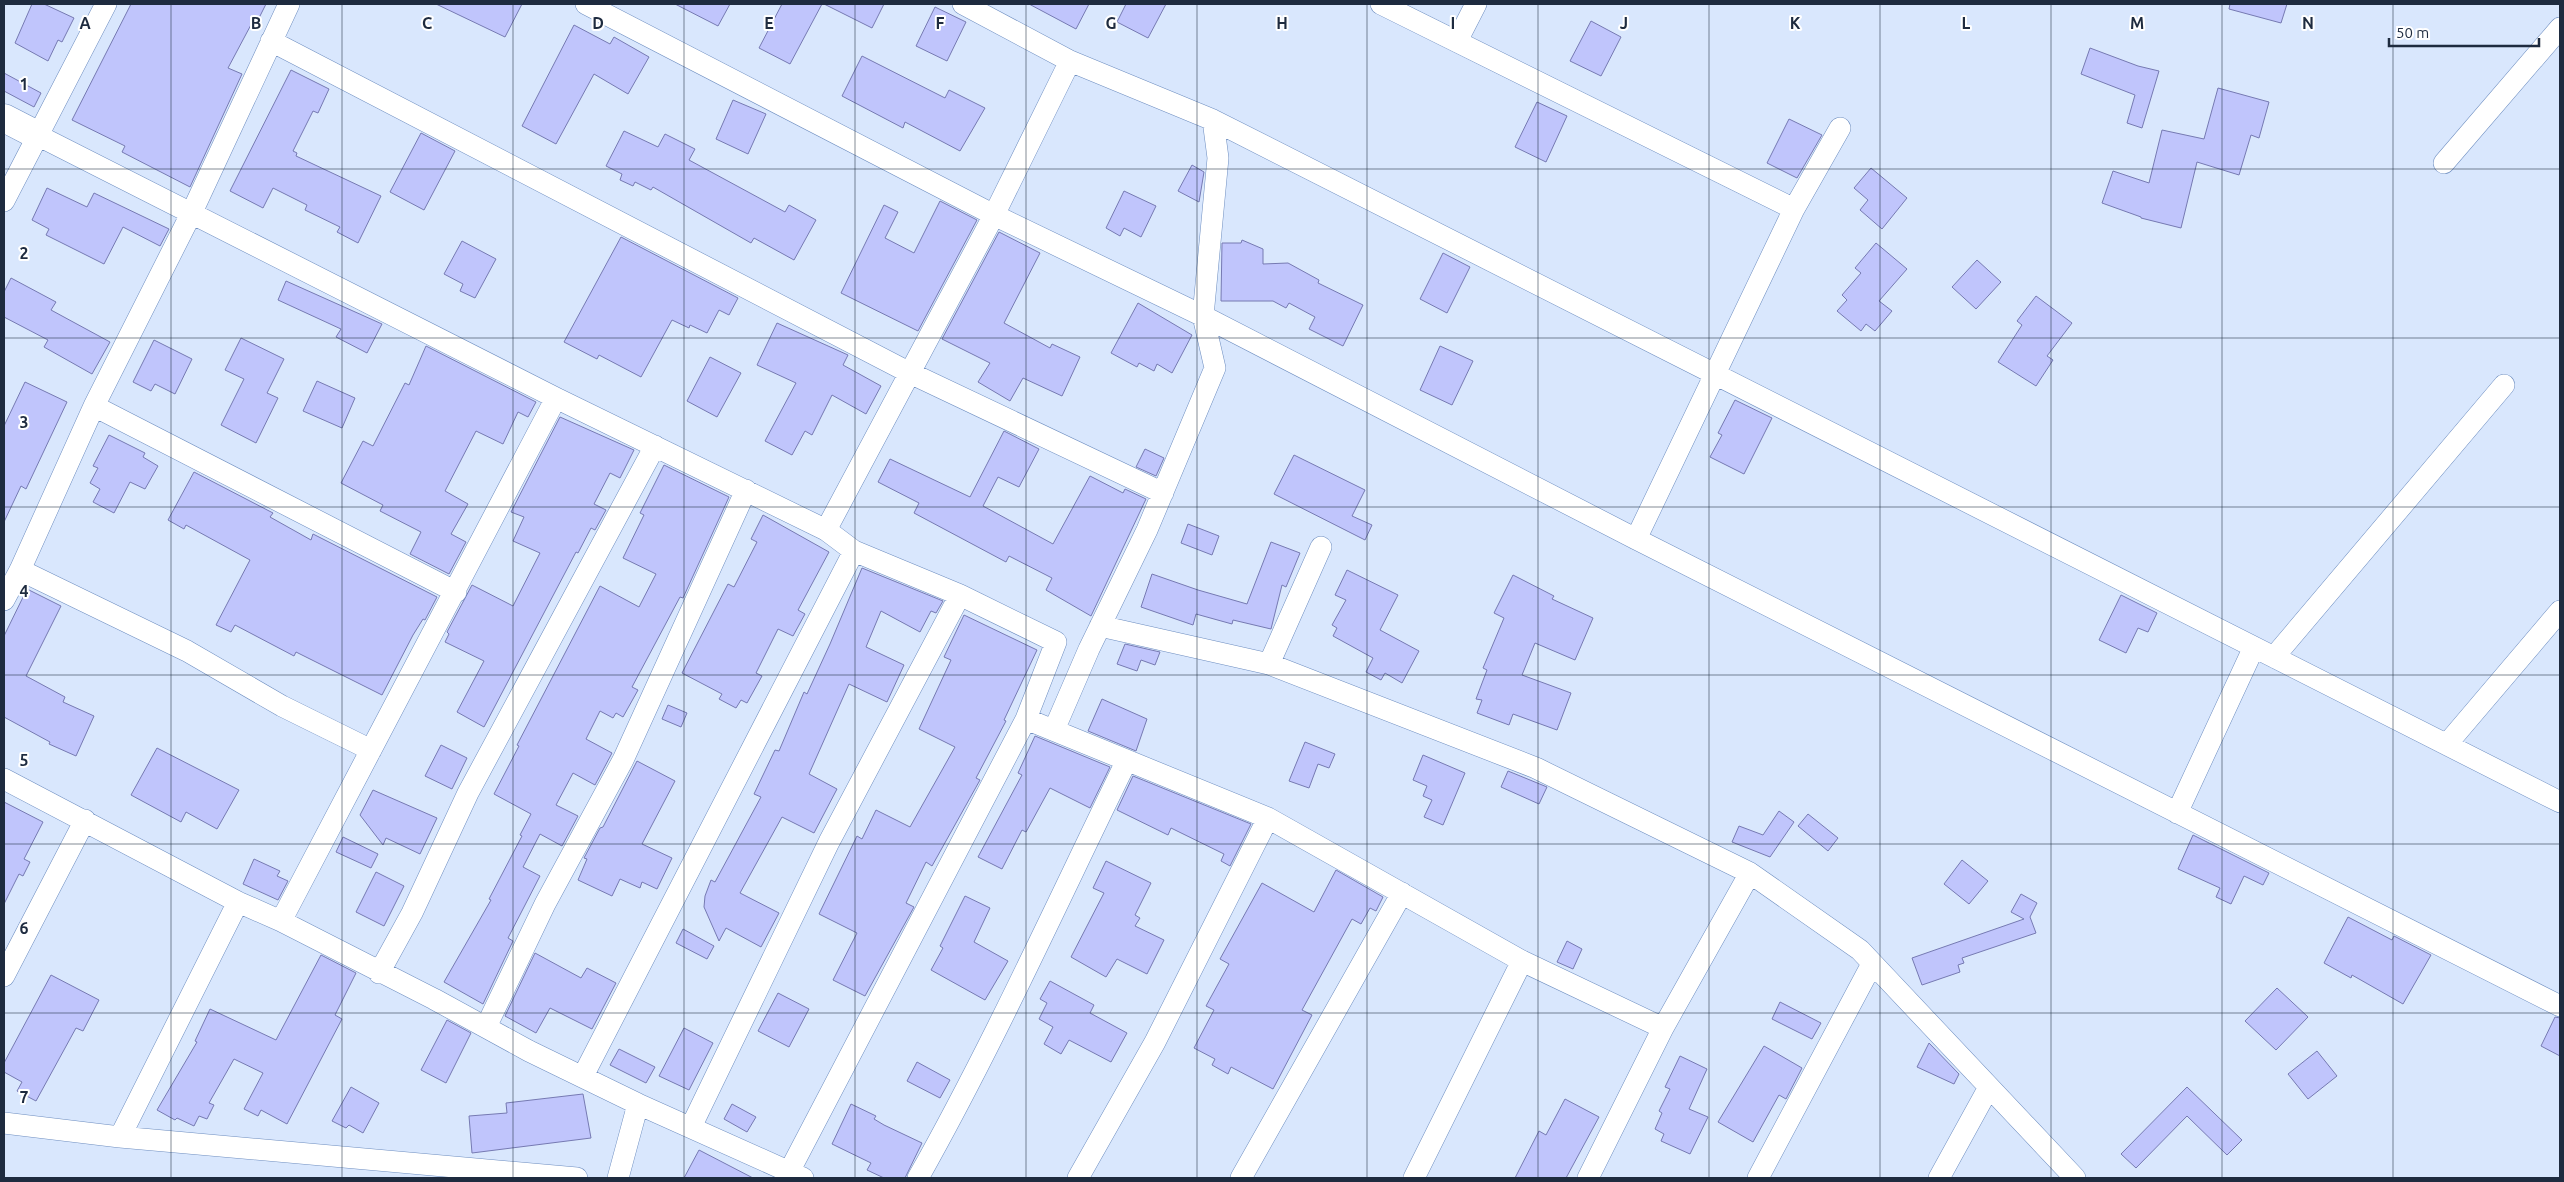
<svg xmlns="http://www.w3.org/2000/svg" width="2564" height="1182" viewBox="0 0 2564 1182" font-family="Ubuntu,sans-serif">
<rect width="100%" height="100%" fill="#d9e7fd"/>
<path fill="#c0c5fc" stroke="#767ab2" d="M32 4H44L74 18 62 42 58 40 48 61 15 43Z
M131 4H266L257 22 253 21 228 68 242 74 190 187 122 152 125 146 72 120Z
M436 4H522L505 37Z
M675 4H730L718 26Z
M782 4H822L790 64 759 48Z
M824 4H884L872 28Z
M1029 4H1089L1076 29Z
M1126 4H1166L1148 38 1117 22Z
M2230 4H2287L2281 23 2229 9Z
M935 7 966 22 947 61 916 46Z
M1591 21 1621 37 1601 76 1570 61Z
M574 25 610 44 614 37 649 57 628 94 594 74 556 144 522 126Z
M2090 48 2138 66 2159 71 2142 128 2127 123 2135 95 2081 74Z
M862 56 945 98 949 90 985 108 960 151 905 122 903 128 842 96Z
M291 70 329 89 318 113 313 111 293 151 297 153 296 156 381 196 358 243 337 232 340 227 305 210 307 205 273 188 263 208 230 191Z
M4 73 41 93 34 107 4 91Z
M2218 88 2269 102 2259 138 2251 135 2239 175 2197 162 2181 228 2141 218V217L2102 203 2113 171 2149 183 2162 130 2204 139Z
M733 100 766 114 748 154 716 139Z
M1537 102 1567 116 1546 162 1515 147Z
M1789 119 1822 135 1797 178 1767 163Z
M624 131 658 147 665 134 695 149 689 160 785 212 789 205 816 220 794 260 754 238 751 243 653 187 651 190 635 182 633 186 620 180 622 174 606 166Z
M421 133 455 151 424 210 390 192Z
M1192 165 1204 172 1199 202 1178 191Z
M1871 168 1907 198 1882 229 1860 210 1868 200 1854 188Z
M47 188 87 207 94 193 169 229 160 246 123 227 104 264 46 235 49 229 32 220Z
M1124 191 1156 206 1141 237 1124 228 1120 236 1106 228Z
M940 201 977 220 918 331 841 293 884 205 898 212 885 238 914 253Z
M999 232 1040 253 1004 323 1050 348 1052 344 1080 357 1062 396 1023 378 1010 401 978 382 990 363 942 339Z
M621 237 738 298 729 315 719 310 707 333 690 325 689 328 672 320 641 377 599 355 597 359 564 342Z
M1242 240 1263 249V264L1288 263 1319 280 1318 283 1363 305 1343 346 1309 329 1315 317 1289 303 1286 308 1273 301H1221L1222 243H1241Z
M462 241 496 259 475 298 460 291 463 284 444 274Z
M1876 243 1907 269 1879 301 1892 311 1875 331 1866 324 1861 331 1837 311 1847 300 1842 295 1861 273 1855 268Z
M1443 253 1470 267 1447 313 1420 299Z
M1977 260 2001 282 1976 309 1952 287Z
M11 278 56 302 51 310 110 342 92 374 44 347 48 340 4 317V292Z
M286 281 382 324 367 353 336 337 341 329 278 300Z
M2036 296 2072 323 2047 356 2053 360 2036 386 1998 362 2022 325 2017 321Z
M1138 303 1192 335 1172 373 1157 364 1154 371 1139 363 1137 367 1111 353Z
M777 323 848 355 843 365 881 386 866 414 832 395 812 435 805 431 792 455 765 441 796 383 757 365Z
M241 338 284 359 267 393 278 398 256 443 221 425 244 379 225 370Z
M154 340 192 359 175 394 155 384 151 391 133 382Z
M426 346 536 402 528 417 518 412 503 444 476 431 445 491 468 504 451 534 466 542 449 574 410 554 421 532 380 511 383 505 341 483 363 441 373 446 405 383 409 385Z
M1440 346 1473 361 1452 405 1420 390Z
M710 357 741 373 717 417 687 401Z
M317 381 355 398 342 428 303 411Z
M25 382 67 402 26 489 21 486 4 522V426Z
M1735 400 1772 418 1744 474 1710 457 1722 435 1718 433Z
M560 417 634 450 620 478 610 473 594 504 606 510 595 530 591 528 578 553 576 552 484 727 457 712 484 661 445 642 449 634 447 632 472 585 513 606 540 553 513 541 524 517 511 512Z
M1004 431 1039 449 1019 487 998 477 983 506 1053 544 1090 476 1123 493 1125 489 1146 499 1091 616 1046 590 1052 578 1009 556 1006 562 914 513 919 503 878 482 890 459 970 497Z
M109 435 145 453 143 457 158 466 145 489 130 482 114 513 93 502 100 489 90 483 98 468 93 466Z
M1145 449 1164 458 1156 476 1136 467Z
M1294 455 1365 490 1352 516 1372 525 1365 540 1274 494Z
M664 465 729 497 683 598 680 597 632 687 638 690 623 717 616 713 613 718 600 711 586 739 612 753 595 785 573 773 556 805 578 816 562 846 540 834 523 867 540 876 508 938 513 941 483 1004 444 982 491 900 489 899 522 836 520 835 531 814 494 794 519 746 517 745 600 586 639 607 656 574 623 558 644 515 640 513Z
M194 472 273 513 270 517 311 540 313 534 437 597 425 620 423 619 413 635 382 695 296 652 294 656 235 625 231 632 216 625 250 560 186 525 184 529 168 520Z
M763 515 829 552 798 610 805 614 793 636 778 629 756 673 762 676 747 703 741 700 736 708 719 699 722 694 682 673 728 584 734 587 757 542 751 539Z
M1188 524 1219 536 1212 555 1181 543Z
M1271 542 1300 553 1286 587 1282 585 1271 629 1233 620 1232 624 1196 614 1193 625 1141 607 1152 574 1198 590 1247 604Z
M862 568 943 601 936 613 931 611 920 632 881 611 866 647 904 665 887 702 849 684 809 774 837 789 814 833 782 817 740 893 779 913 761 947 726 928 719 941 704 907 705 896 711 880 715 882 761 797 754 794 775 750 779 751 804 692 807 694 830 644Z
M1347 570 1398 595 1380 630 1419 651 1402 683 1385 673 1381 680 1366 672 1373 658 1333 636 1337 628 1332 625 1346 600 1335 595Z
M1513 575 1554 596 1552 599 1593 618 1575 660 1535 643 1522 675 1571 693 1557 730 1513 714 1509 725 1477 713 1482 700 1476 699 1487 670 1483 668 1504 618 1494 613Z
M27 589 61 606 26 676 65 697 63 702 94 716 76 756 49 744 50 742 4 717V636Z
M2121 595 2157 613 2148 632 2138 628 2126 653 2099 640Z
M964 615 1037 650 1004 720 1006 721 976 778 980 780 932 866 926 862 906 903 914 907 865 996 833 980 857 933 819 914 857 836 862 839 876 810 910 827 955 747 919 729 951 660 944 657Z
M1125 644 1160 652 1155 665 1141 660 1137 671 1117 664Z
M1102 699 1147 719 1136 751 1088 731Z
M668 705 687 713 681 727 662 719Z
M1035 736 1110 767 1090 808 1050 788 1026 832 1022 830 1002 869 978 857 1022 775 1018 773Z
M1305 742 1335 754 1329 768 1318 764 1309 788 1289 781Z
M441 745 467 758 452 789 425 776Z
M157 748 239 790 217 829 186 812 181 822 131 795Z
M1423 755 1465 773 1443 825 1424 817 1432 800 1423 796 1427 786 1413 780Z
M637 761 675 781 642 844 672 858 657 889 642 882 640 888 620 879 612 896 578 880 587 859 584 858 600 828 603 827Z
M1508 771 1547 787 1539 804 1501 787Z
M1133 776 1251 824 1230 866 1221 861 1224 854 1171 828 1168 835 1117 810Z
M373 790 437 818 420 854 386 838 383 845 360 815Z
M4 802 43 822 24 859 30 862 23 876 19 874 4 904Z
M1779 811 1794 822 1770 857 1732 842 1739 826 1763 835Z
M1808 814 1838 838 1828 851 1798 826Z
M2193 835 2269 873 2263 885 2244 876 2231 904 2216 897 2220 888 2178 869Z
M343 837 378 854 371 868 336 852Z
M254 859 280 871 277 876 288 881 278 900 243 884Z
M1962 860 1988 881 1969 904 1944 884Z
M1106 861 1151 883 1135 915 1140 918 1135 926 1164 940 1147 974 1117 959 1106 977 1071 957 1104 893 1093 888Z
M1336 870 1383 897 1376 911 1370 908 1361 924 1352 919 1302 1010 1312 1015 1273 1089 1231 1067 1228 1074 1212 1065 1215 1059 1194 1048 1214 1010 1206 1006 1229 964 1220 959 1262 883 1314 912Z
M376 872 404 886 384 926 356 912Z
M2021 894 2037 903 2030 917 2036 933 1962 958 1964 963 1958 965 1960 972 1922 985 1912 958 2024 919 2011 912Z
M965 896 990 908 974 942 1008 961 985 1000 931 970 943 948 940 946Z
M2348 917 2392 940 2394 936 2431 955 2403 1004 2352 975 2351 978 2324 963Z
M683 929 714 946 707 959 676 943Z
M1567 941 1582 949 1573 969 1557 962Z
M535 953 581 978 587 968 616 983 592 1029 550 1008 536 1033 505 1016Z
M321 955 356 973 335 1015 342 1019 287 1124 261 1110 258 1116 244 1109 263 1073 234 1059 209 1103 214 1105 207 1119 199 1116 194 1126 177 1118 175 1120 157 1110 197 1042 195 1041 210 1009 276 1040Z
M51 975 99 1000 83 1031 76 1028 36 1101 17 1091 22 1082 4 1072V1063Z
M1050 981 1094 1005 1090 1013 1127 1033 1111 1062 1069 1040 1061 1054 1044 1044 1053 1027 1039 1019 1047 1003 1040 999Z
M2277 988 2308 1017 2276 1050 2245 1021Z
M778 993 809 1009 789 1047 758 1031Z
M1780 1002 1821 1023 1812 1039 1772 1019Z
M2555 1017 2560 1018V1056L2541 1046Z
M447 1020 471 1033 446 1083 421 1070Z
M684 1028 713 1043 689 1090 659 1076Z
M1929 1043 1959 1074 1954 1084 1917 1067Z
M1764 1046 1802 1068 1786 1099 1779 1095 1753 1142 1718 1122Z
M619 1049 655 1067 646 1083 610 1065Z
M2317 1051 2337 1076 2308 1099 2288 1074Z
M1680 1056 1707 1069 1689 1109 1708 1117 1690 1154 1661 1141 1664 1134 1655 1129 1662 1113 1659 1111 1670 1089 1665 1087Z
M917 1062 950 1080 940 1098 907 1081Z
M351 1087 379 1103 363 1133 349 1125 346 1128 332 1121Z
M2187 1087 2242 1140 2227 1155 2187 1116 2136 1168 2121 1154Z
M583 1094 591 1138 472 1153 469 1116 507 1113 506 1103Z
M1565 1099 1599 1117 1566 1178H1515L1539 1131 1546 1135Z
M732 1104 756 1117 747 1132 724 1119Z
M851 1104 876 1116 874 1119 884 1125 922 1143 905 1178H884L867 1170 871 1163 832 1144Z
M699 1150 753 1178H684Z"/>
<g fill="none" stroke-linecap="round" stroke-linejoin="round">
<defs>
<path id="street" d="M586 4 994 215 1203 316 1636 539 2560 1006
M963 4 1070 61 1213 120 2560 802
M1381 4 1794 209
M271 41 910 373 1163 493
M1457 41 1476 4
M39 136 556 398 826 530 854 551 960 595 1056 642 1026 719 789 1172
M2444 163 2560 28
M4 201 106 4
M94 406 456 592
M826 530 994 215 1070 61
M1636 539 1794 209 1840 128
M20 570 187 651 282 706 371 750
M4 600 20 570 94 406 192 212 289 4
M1100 626 1269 664 1536 768 1750 873 1860 950 2075 1178
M2274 657 2504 385
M1269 664 1321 547
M1026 719 1268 818 1522 961 1663 1028
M1054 730 1089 649 1147 530 1215 368 1203 316 1218 158 1213 120
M2447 744 2560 611
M4 779 238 902 281 921 434 999 529 1051 638 1104 803 1178
M2177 813 2254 647
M281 921 556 398
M379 973 412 913 468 793 655 446
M4 976 85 820
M486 1027 545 904 623 760 746 490
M583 1076 854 551
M4 1123 120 1137 577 1178
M691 1127 829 842 960 595
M120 1137 238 902
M618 1178 638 1104
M918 1178C994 1043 1058 901 1126 762
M1078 1178 1155 1042 1268 818
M1241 1178 1402 893
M1414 1178 1522 961
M1588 1178 1663 1028 1750 873
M1758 1178 1872 964
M1939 1178 1988 1089"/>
<path id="secondary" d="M4 118 39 136"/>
</defs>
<use href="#street" stroke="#6e8ec0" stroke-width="22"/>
<use href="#secondary" stroke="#6e8ec0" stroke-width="29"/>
<use href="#street" stroke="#fff" stroke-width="21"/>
<use href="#secondary" stroke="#fff" stroke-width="28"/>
</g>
<path fill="none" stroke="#1e2b3f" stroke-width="1" stroke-opacity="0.55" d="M171 4V1178M342 4V1178M513 4V1178M684 4V1178M855 4V1178M1026 4V1178M1197 4V1178M1367 4V1178M1538 4V1178M1709 4V1178M1880 4V1178M2051 4V1178M2222 4V1178M2393 4V1178M4 169H2560M4 338H2560M4 507H2560M4 675H2560M4 844H2560M4 1013H2560"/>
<g font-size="16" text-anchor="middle" font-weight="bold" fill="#1e2b3f" stroke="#fff" stroke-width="4" stroke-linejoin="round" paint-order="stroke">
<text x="85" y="29">A</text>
<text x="256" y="29">B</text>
<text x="427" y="29">C</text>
<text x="598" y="29">D</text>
<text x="769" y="29">E</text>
<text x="940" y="29">F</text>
<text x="1111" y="29">G</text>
<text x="1282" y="29">H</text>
<text x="1453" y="29">I</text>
<text x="1624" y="29">J</text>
<text x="1795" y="29">K</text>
<text x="1966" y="29">L</text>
<text x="2137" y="29">M</text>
<text x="2308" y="29">N</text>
<text x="24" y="90">1</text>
<text x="24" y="259">2</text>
<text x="24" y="428">3</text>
<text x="24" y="597">4</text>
<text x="24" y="766">5</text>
<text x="24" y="934">6</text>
<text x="24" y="1103">7</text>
</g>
<rect width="2564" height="1182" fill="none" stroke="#1e2b3f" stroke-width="10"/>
<path d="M2389 38v8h150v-8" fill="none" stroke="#1e2b3f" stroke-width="2.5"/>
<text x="2396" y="38" font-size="15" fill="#1e2b3f" stroke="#ffffff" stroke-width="4" paint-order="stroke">50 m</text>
</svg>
